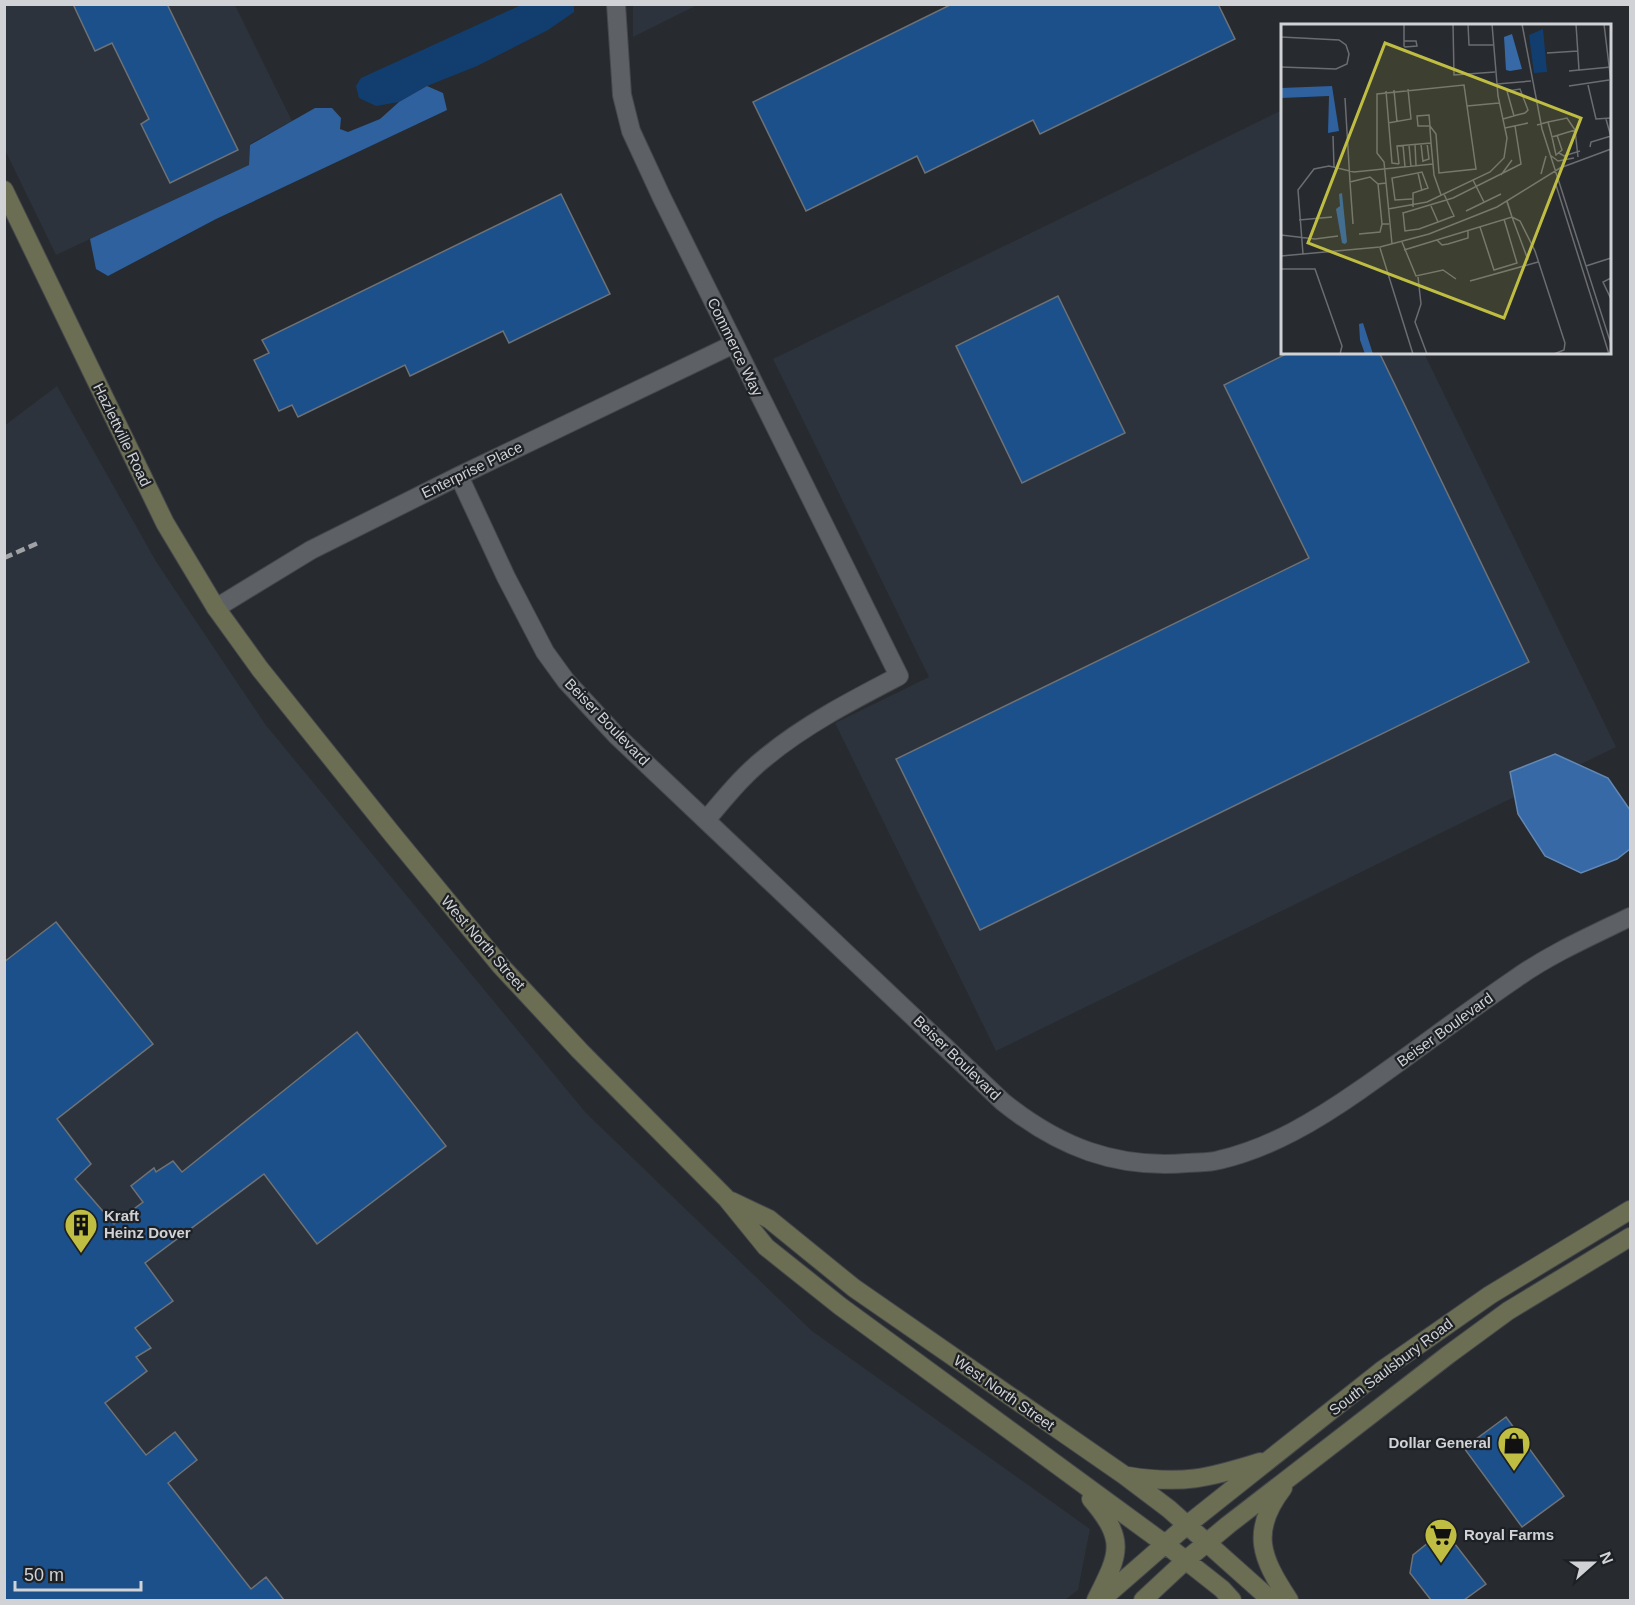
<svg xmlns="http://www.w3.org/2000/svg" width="1635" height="1605" viewBox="0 0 1635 1605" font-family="Arial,sans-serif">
<rect width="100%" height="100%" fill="#272a2e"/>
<path fill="#2c333c" d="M5 5H235L292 121 250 144 249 165 56 255 5 150Z
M633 5V4L697 5 633 37Z
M1282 110V352L1424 353 1616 747 996 1051 835 723 929 677 773 359Z
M57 386 157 563 265 724 586 1113 812 1331 1090 1529 1078 1590 1065 1600H5L4 426Z"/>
<path fill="#123e6f" d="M521 5H574V12L548 30 477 66 427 86 399 102 376 106 359 98 356 86 361 78Z"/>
<path fill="#2e619e" d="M427 86 443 93 447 110 216 219 108 276 96 269 90 239 249 165 250 145 315 108H332L341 118 340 129 348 132 380 119 399 102Z"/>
<path fill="#3669a6" stroke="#6488b4" stroke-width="1.5" d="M1555 754 1608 778 1630 810V849L1617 859 1581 873 1545 856 1518 814 1510 772Z"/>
<path fill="#1c508b" stroke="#6e7276" stroke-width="1.5" d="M73 4H167L238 150 170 183 141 124 149 119 112 43 95 51Z
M952 4H1218L1235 39 1040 134 1033 120 925 173 917 156 806 211 753 102Z
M561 194 610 294 509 343 503 331 410 376 405 365 298 417 292 405 279 411 254 360 269 353 262 340Z
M1058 296 1125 433 1022 483 956 346Z
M1290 352H1379L1529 662 980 930 896 759 1309 558 1224 385Z
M56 922 153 1044 57 1119 91 1164 75 1179 114 1224 143 1202 131 1186 154 1168 156 1172 173 1161 182 1172 357 1032 446 1146 317 1244 264 1174 145 1263 173 1301 135 1328 151 1348 136 1357 147 1371 105 1403 146 1455 175 1432 197 1460 168 1483 251 1589 266 1577 284 1600H4V962Z
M1506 1417 1564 1496 1522 1527 1464 1448Z
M1444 1530 1486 1584 1464 1600H1431L1410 1573 1413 1555Z"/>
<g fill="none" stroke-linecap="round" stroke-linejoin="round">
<defs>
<path id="minor" d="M616 4 622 95 631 131 662 198 899 676C853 700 806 724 766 757 743 775 725 798 706 820
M459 476 506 577 545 652 566 681 616 735 1003 1102C1059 1147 1116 1169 1187 1163 1198 1162 1209 1163 1219 1160 1271 1148 1317 1120 1360 1090 1412 1054 1462 1015 1515 979 1550 954 1591 936 1630 917
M216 608 311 550 459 476 734 344"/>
<path id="secondary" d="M4 190 165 523 216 608 260 669 393 835 500 965 580 1051 727 1199 766 1247 840 1306 1165 1544 1222 1589 1232 1600
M731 1201 769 1219 854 1288 1124 1475 1169 1509 1271 1600
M1128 1476C1182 1485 1209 1478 1260 1462
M1283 1488C1249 1532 1262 1559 1289 1600
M1091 1499C1127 1541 1119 1554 1096 1600
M1101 1600 1187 1525 1381 1371 1490 1295 1630 1210
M1143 1600 1186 1560 1228 1525 1448 1355 1508 1311 1630 1237"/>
</defs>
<use href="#minor" stroke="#45484b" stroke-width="20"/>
<use href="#secondary" stroke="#45484b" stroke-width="20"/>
<use href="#minor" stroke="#5d6065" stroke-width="18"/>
<use href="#secondary" stroke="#6c6e53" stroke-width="18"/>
<path stroke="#a0a2a5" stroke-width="4.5" stroke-dasharray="9 4.5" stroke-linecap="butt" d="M4 558 38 543"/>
</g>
<defs>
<symbol id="building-pin" viewBox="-11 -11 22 30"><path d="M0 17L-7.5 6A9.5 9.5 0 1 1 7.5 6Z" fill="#bfbe42" stroke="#1d2024"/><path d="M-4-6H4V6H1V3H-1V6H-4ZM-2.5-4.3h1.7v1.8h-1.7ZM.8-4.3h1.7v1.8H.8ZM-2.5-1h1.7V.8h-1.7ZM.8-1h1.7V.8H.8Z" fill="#111"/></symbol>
<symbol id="shop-pin" viewBox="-11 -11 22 30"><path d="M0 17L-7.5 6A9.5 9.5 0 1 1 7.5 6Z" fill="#bfbe42" stroke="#1d2024"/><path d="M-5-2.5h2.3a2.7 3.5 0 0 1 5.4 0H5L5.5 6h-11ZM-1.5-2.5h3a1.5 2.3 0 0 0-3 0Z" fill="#111"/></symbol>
<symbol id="supermarket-pin" viewBox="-11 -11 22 30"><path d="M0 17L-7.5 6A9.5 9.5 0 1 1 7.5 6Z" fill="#bfbe42" stroke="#1d2024"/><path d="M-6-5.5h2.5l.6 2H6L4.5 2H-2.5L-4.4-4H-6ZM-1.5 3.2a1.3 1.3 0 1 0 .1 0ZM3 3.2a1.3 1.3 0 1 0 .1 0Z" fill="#111"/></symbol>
</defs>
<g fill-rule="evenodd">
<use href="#building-pin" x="62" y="1206" width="38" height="52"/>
<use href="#shop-pin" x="1495" y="1424" width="38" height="52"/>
<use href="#supermarket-pin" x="1422" y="1516" width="38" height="52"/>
</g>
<g text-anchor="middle" stroke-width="4.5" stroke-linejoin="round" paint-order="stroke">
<g font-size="15" fill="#d0d2d5" stroke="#1d2024">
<text transform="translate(735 347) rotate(64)" y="5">Commerce Way</text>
<text transform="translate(122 435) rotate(64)" y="5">Hazlettville Road</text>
<text transform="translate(472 470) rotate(-26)" y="5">Enterprise Place</text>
<text transform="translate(607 722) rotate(46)" y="5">Beiser Boulevard</text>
<text transform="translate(483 943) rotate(49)" y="5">West North Street</text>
<text transform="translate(1445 1030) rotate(-36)" y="5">Beiser Boulevard</text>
<text transform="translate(957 1058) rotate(44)" y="5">Beiser Boulevard</text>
<text transform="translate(1391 1367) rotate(-37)" y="5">South Saulsbury Road</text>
<text transform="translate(1004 1393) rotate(35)" y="5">West North Street</text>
</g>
<g font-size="15" font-weight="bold" fill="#d0d2d5" stroke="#1d2024" text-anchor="start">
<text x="104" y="1221">Kraft<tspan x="104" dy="17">Heinz Dover</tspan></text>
<text x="1491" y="1448" text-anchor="end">Dollar General</text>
<text x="1464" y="1540">Royal Farms</text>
</g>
</g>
<g transform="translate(1281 24)">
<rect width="330" height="330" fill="#272a2e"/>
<path d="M262 5 266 48 253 49 248 11Z" fill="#123e6f"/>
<path d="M51 62 58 107 47 109 48 72 0 74V64ZM61 169 66 218 64 220 61 219 55 185 59 182 58 170ZM82 299 92 330H84L79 316 78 300Z" fill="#2e619e"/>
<path d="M231 10 241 45 229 47 225 46 223 13Z" fill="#3669a6"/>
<path fill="none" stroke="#6b6d71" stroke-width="1.5" d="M172 0 173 51 214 48M187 0 188 21H212M241 0 261 105 330 320M295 0 298 46M323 0 330 58M0 13 58 16 65 21 68 30 66 40 55 45 0 43M123 17H135L136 22 124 23 123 22V0M266 29 297 27M288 47 330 43M216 60 250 57M307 61 315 95 330 94M288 62 328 56M113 66 116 98M105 67 111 139 118 140M64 74 69 158 89 153 97 160M186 82 218 79M222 95 236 91 244 89 247 86 239 65 226 67 233 92M325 95 330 113M267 98 286 94 294 106M107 99 130 95 127 65M256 101 267 98 271 113 294 106 297 133M224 104 247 99M52 112 53 143M271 113 275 131 281 126 276 111M134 120 135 142M140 120 142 138M122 121 124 143M128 121 130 143M309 123 310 118 330 112M278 129 283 132 299 127M269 131 277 137 293 134M142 137 148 135 146 119M118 140 116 122 150 119M137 149 141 167M260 150 265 132M220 151 231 136M192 156 203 178M69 158 72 200M105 159 97 160 101 200H108M275 161 328 330M131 175 114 176 111 154 141 148 147 164 132 169V183M226 177 231 193 226 178M107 185 146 178 209 148 223 134 226 114 217 72 211 0M185 187 220 170M122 188 124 207 138 205 157 198 150 182M122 189 172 174 240 140 234 102M231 193 247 236M18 196 51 193M157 198 173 192 163 170M199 203 213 246 236 239 223 195M78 210 99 208 101 200M0 211 34 215 57 212M156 216 161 221 167 220 187 214V207M121 218 135 252 162 246 175 255M111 220 103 138 96 129V70L183 61 195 145 158 149 155 110 149 102H137L136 92 148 91 149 102V105L150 119 152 140 153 151 160 171M99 224 132 330M123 226 231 193 239 197 254 227 284 319 283 326 273 330M22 230 17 166 33 145 48 142 73 148 152 140M0 232 99 223 148 210 216 183 279 144 330 125M305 242 330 234M0 245H34L61 322 59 330M137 253 140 280 134 298 146 330M330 254 322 258 330 275M189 257 257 238"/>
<path fill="#bfbe42" fill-opacity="0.15" stroke="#bfbe42" stroke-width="3" d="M104 19 300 94 223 294 27 219Z"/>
<rect width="330" height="330" fill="none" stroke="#d0d2d5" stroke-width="3"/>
</g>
<rect width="1635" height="1605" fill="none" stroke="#d0d2d5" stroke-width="12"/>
<g transform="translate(1593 1563) rotate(69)" stroke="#1d2024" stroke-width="4.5" paint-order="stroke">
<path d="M0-4.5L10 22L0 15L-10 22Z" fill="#d0d2d5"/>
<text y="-9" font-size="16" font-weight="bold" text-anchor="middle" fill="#d0d2d5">N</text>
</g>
<path d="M15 1581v9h126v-9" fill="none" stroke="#d0d2d5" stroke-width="3"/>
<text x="24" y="1581" font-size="18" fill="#d0d2d5" stroke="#1d2024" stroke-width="4.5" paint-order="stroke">50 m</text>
</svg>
